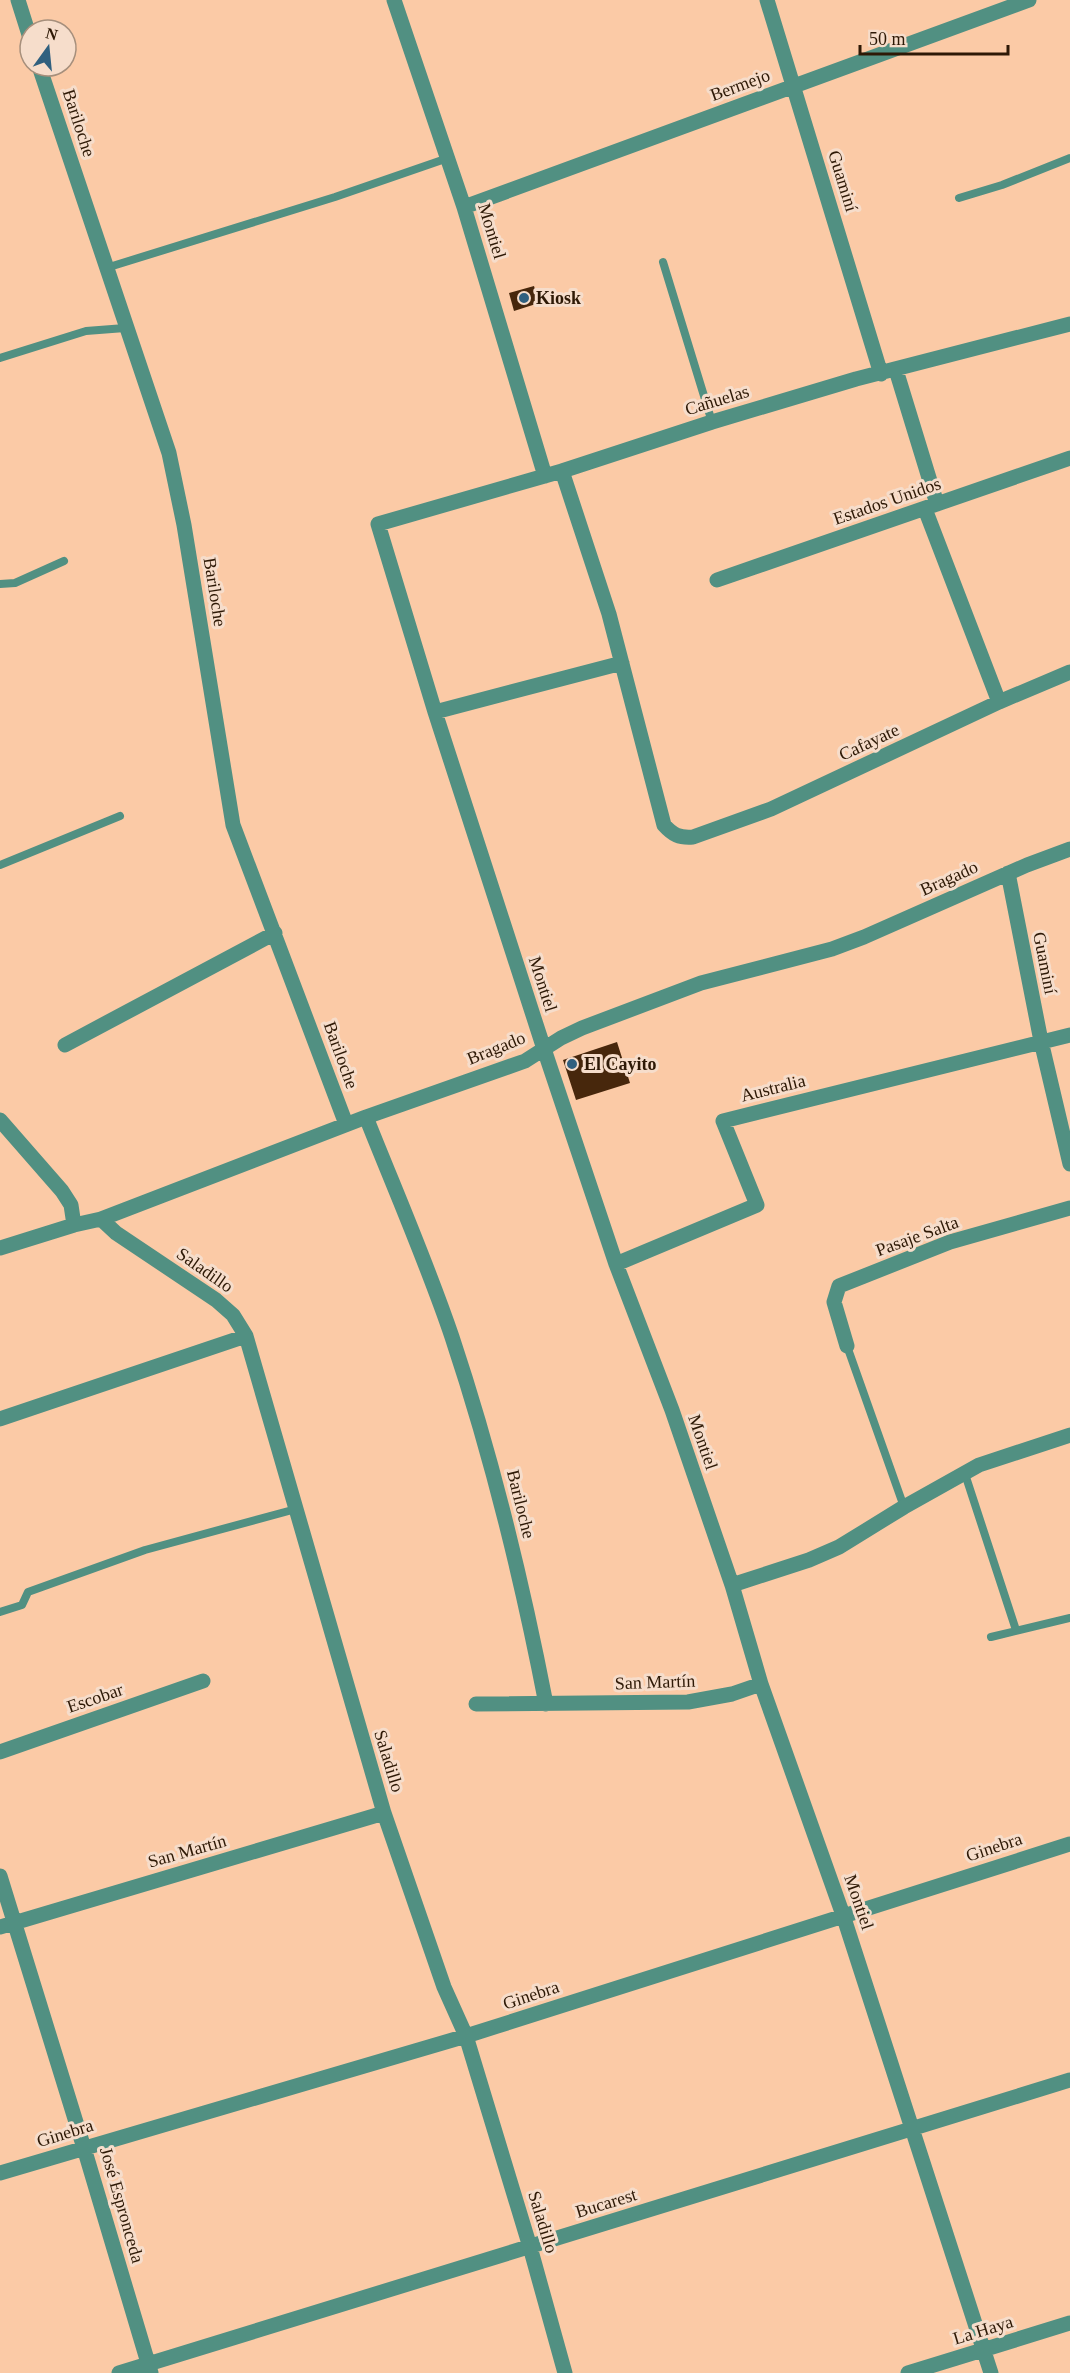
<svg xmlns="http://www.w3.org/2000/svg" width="1070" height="2373" viewBox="0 0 1070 2373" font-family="'Times New Roman',serif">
<rect width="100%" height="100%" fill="#fbcaa6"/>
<path fill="#47270c" d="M534 286 539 303 514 311 509 293Z
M617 1042 630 1083 576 1100 563 1060Z"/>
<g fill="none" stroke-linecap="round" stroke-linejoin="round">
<path stroke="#519082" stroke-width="8" d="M959 198 1002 185 1070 158
M663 262 712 422
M106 268 335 197 448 158
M0 358 86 331 125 328
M0 584 15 583 64 561
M0 865 120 816
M847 1346 904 1507
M965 1474 1016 1630
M0 1612 22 1605 28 1592 145 1550 296 1509
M991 1637 1070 1618"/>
<path stroke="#519082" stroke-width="15" d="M18 0 30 38
M394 0 464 207 545 476
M767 0 881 374
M39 66 169 453 184 525 233 825 346 1124
M464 207 1029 0
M896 370 937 504
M562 471 609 614 664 825C673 835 679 838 693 837L771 809 999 702 1070 672
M925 509 999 702
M717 580 1070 458
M435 712 622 663
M1008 873 1041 1041 1070 1164
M65 1045 275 933
M366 1117C395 1190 427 1263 452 1337 492 1457 522 1580 546 1704
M0 1120 62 1191 71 1205 74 1225
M101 1219 116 1233 216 1300 233 1315 246 1336 384 1813 444 1987 466 2036 530 2247 565 2373
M0 1248 74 1225 101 1219 366 1117 525 1061 561 1038 582 1028 701 983 832 949 864 937 1027 865 1070 849
M616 1264 757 1205 723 1121 1070 1035
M847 1346 834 1302 839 1286 950 1242 1070 1208
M0 1419 246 1336
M732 1585 809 1560 839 1547 904 1507 979 1465 1070 1435
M476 1704 688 1702 732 1694 761 1684
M0 1752 203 1681
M0 1876 84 2148 151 2373
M0 1927 384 1813
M0 2173 466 2036 1070 1844
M119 2373 1070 2080
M908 2373 1070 2323
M991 2373 843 1915 761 1684 732 1585 672 1410 616 1264 544 1049 435 712 378 524 562 471 712 422 856 379 1070 324"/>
</g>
<g fill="#30607f" stroke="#f6ddcb" stroke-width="2">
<circle cx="524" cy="298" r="6"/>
<circle cx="572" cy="1064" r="6"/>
</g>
<g text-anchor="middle" stroke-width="6" stroke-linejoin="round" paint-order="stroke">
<g font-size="18" fill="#2e1906" stroke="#f6ddcb">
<text transform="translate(740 85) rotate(-20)" y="6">Bermejo</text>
<text transform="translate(79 123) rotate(72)" y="6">Bariloche</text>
<text transform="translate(843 181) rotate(73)" y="6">Guaminí</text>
<text transform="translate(492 231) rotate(73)" y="6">Montiel</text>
<text transform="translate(717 400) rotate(-17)" y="6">Cañuelas</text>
<text transform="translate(887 501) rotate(-19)" y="6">Estados Unidos</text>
<text transform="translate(215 592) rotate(81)" y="6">Bariloche</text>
<text transform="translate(869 742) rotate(-25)" y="6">Cafayate</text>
<text transform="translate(949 878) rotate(-24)" y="6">Bragado</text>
<text transform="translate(1045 963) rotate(79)" y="6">Guaminí</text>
<text transform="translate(543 984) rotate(72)" y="6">Montiel</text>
<text transform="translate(496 1048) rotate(-22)" y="6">Bragado</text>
<text transform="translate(341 1055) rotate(70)" y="6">Bariloche</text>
<text transform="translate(773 1088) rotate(-14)" y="6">Australia</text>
<text transform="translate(917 1236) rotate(-20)" y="6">Pasaje Salta</text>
<text transform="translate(205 1270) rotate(35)" y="6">Saladillo</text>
<text transform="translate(703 1442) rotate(71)" y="6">Montiel</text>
<text transform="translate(521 1504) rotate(76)" y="6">Bariloche</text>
<text transform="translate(655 1682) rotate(-2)" y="6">San Martín</text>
<text transform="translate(95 1698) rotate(-19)" y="6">Escobar</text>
<text transform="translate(389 1761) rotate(73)" y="6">Saladillo</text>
<text transform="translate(994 1847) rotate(-18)" y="6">Ginebra</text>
<text transform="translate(187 1851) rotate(-16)" y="6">San Martín</text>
<text transform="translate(859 1902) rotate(71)" y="6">Montiel</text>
<text transform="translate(531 1995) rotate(-18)" y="6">Ginebra</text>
<text transform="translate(65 2133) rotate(-17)" y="6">Ginebra</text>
<text transform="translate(606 2203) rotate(-17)" y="6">Bucarest</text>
<text transform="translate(122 2205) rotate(74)" y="6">José Espronceda</text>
<text transform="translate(543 2222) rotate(73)" y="6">Saladillo</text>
<text transform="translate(983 2330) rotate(-17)" y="6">La Haya</text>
</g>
<g font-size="18" font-weight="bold" fill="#2e1906" stroke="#f6ddcb" text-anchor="start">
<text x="536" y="304">Kiosk</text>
<text x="584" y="1070">El Cayito</text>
</g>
</g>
<g transform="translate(48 48) rotate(15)"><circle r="28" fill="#f6ddcb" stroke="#a68f7c" stroke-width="1.5"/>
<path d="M0-4.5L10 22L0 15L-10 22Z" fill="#30607f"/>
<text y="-9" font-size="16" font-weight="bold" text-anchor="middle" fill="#2e1906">N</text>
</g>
<path d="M860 45v9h148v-9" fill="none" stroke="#2e1906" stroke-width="3"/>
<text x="869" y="45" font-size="18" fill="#2e1906" stroke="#f6ddcb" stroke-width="4.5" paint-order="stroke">50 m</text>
</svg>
